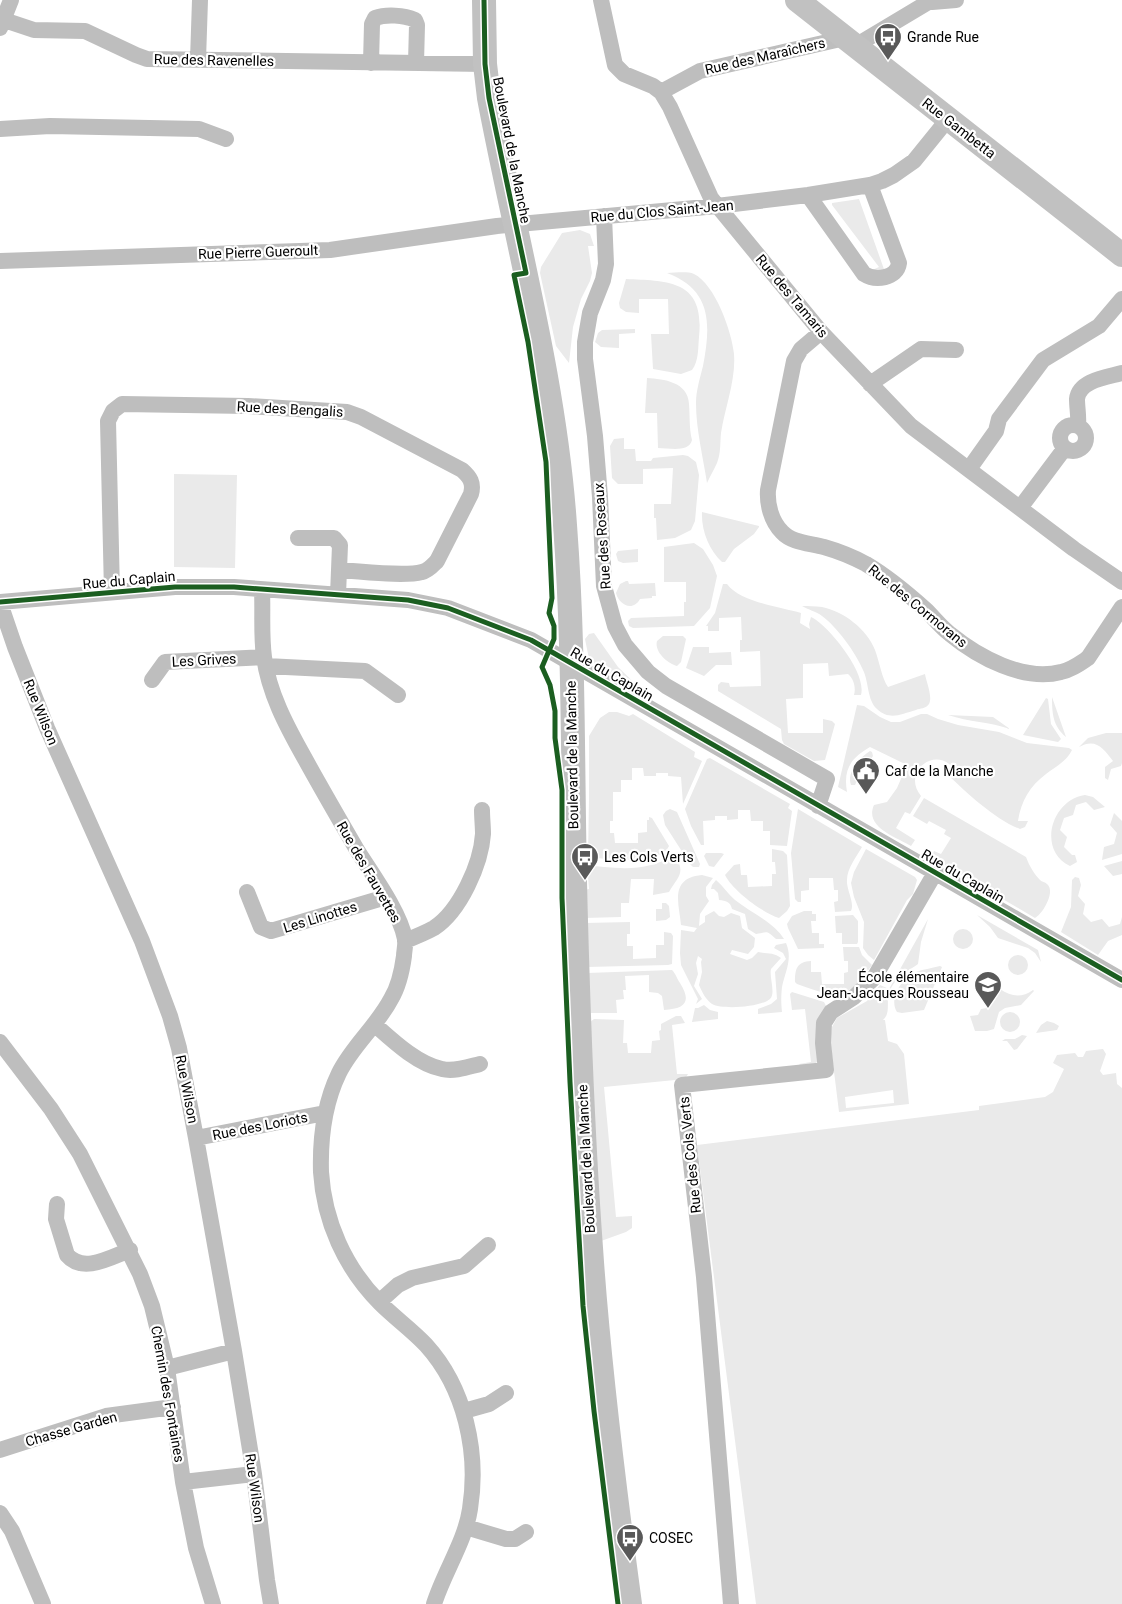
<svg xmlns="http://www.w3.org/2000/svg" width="1122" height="1604" viewBox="0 0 1122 1604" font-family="Roboto,sans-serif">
<rect width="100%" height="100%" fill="#fff"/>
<path fill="#eaeaea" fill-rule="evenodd" d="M859 199 885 272 870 271 879 267 832 205V203Z
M580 230 590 234 594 246H588L592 273 590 281 581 299 573 327 569 363 556 346 540 273 541 267 562 233Z
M667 273C675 273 687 271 694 274 715 284 732 332 734 354 736 380 725 407 721 433 720 443 721 453 717 463 714 470 710 476 707 483 703 456 696 430 696 403 696 391 700 378 703 366 711 324 712 290 667 273Z
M626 279C669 281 705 280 699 337 698 347 699 361 692 370L681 374 653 369 651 334H669L668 299H639V313L626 312 620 308 619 303Z
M635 329V333L619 334V348L601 347 595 342 598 333 602 330Z
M647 378C664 379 688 382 689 404 690 416 689 428 692 440 689 453 669 448 658 448L657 413H645Z
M624 438V449H635L636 461H651L653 458 683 455 688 456 696 462 699 475 695 521 691 530 675 538 657 540 656 518H654V504H671L673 468 643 469V484H618L612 478 610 446 614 439Z
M174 474 237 475 235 568 174 567Z
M702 512 759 526V527L754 534 734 549 725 562H722C709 550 701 530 702 512Z
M694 543 703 549 713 565 717 576 710 608 694 626 633 628 629 626 628 621 631 618 684 616V602H686V582H664V547Z
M638 549V562L623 563 618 561 616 554 618 551Z
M626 581H628L629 584 655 583 656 596H652V598L640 599C633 612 619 605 616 593L620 584Z
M723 584H727C740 602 780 607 801 613L800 623 810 629 809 624 811 617 813 618C830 628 867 673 861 695H854C856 688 854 679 848 674L829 676 828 663 803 664V698L786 699 788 733H823V719L832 721 835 724 825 760 814 761 784 744 782 740 781 729 718 691V685L721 682 729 683 730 687 761 686 760 651 740 652V640H742L741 617 719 618V631H708V626H706L715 613Z
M802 606C808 606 815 606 822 607 843 611 867 629 875 650 879 660 882 679 888 687L925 674C926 681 933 697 929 704 926 709 920 708 916 710 901 714 890 721 877 709 867 700 869 682 863 670 856 653 837 627 822 616 816 611 808 610 802 606Z
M594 633 618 667 648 696 606 672 589 659 585 639 589 634Z
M663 636H683L686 639 681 662 677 666C668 664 654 652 657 641Z
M693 647H709V653L731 652 732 665H716L704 676 686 668Z
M1052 697 1066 737C1053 726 1052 714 1052 697Z
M1046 698 1048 699 1051 724 1061 739 1058 742 1023 735Z
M857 705 864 706 880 717 891 722H900L921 714H927L938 719 958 725 999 732 1027 743 1069 748 1072 750C1067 761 1055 767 1046 774 1030 786 1021 801 1018 821H1028L1025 827 1020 829C996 820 968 794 949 776L955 770C936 744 901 772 921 796L910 814 905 812 896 828 915 840 911 846C896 837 864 827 874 805L887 802 897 788 907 765 870 747C851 758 843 769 847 792L838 787Z
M609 712H617L629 716 633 714 695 752 694 757 702 761 683 804 681 777 668 776V773H656V776H644L643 768H632V780H621V792H613V821H610V833H614L615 843H638V833L647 832V820H649V817L652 818 669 846C660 866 605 859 588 857L589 799V736L600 718Z
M948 715 993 717 1010 729C990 722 969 722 948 715Z
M1106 733H1122V763L1121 766 1111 769 1108 780 1105 778V767L1113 761C1103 748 1096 738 1079 747L1088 738Z
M870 751 872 752 873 756 866 767 863 768 855 785H851C846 773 860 757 870 751Z
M710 758 790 804 788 808 792 811 787 846 770 845V831H763V821H751L750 810H738V819L727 820V816H715V820L703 821 704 845H701L691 826 685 809 707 759Z
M1085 795 1093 797 1105 807 1094 810 1086 802 1076 805 1073 815 1064 818 1060 830 1067 837 1064 847 1072 855H1075L1077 862 1070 866C1037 850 1051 800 1085 795Z
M924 798 1026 857C1029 865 1034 874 1040 880 1042 882 1045 882 1047 884 1056 891 1043 914 1035 918L931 857 934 851 941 854 951 838 944 834 946 830 929 821 927 824 913 816Z
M670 809 677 812 700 864 699 867H693L690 864 665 825 663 815 666 811Z
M798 809 862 847C857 856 847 868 847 880 846 889 855 903 851 911L835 912 834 902 838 901V890H834L833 878H809V890L801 891V902H798L795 899 791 853Z
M1114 813 1122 821V854L1102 860 1104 847 1114 844 1117 833 1110 825Z
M772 849 783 851 787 855 790 906 787 911 779 918C763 913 733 891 725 875L734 865 740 864 741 875H747L748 887 772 886V874H776L775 862H772Z
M866 849 915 877 917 880 913 894 907 900 874 960 868 955 863 948 864 922 854 897 851 883 854 872Z
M706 853H721L724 854 714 867 709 866 704 856Z
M673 858H676C686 873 677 878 669 892L653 895 654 879H631L629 903H621V917L584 918V890L589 889 588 877H584V865C606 867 629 871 651 865 658 864 665 859 673 858Z
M1122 861V874L1113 876 1104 866Z
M702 875 713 878 706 887V896L709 901 700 914 699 926 705 922V916L714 911 719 916 724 917 731 913 740 916 742 928 755 938 754 947 748 954 732 950 730 954 747 960 752 958 758 952C766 954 774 952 781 958L771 969C769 977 776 993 770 999 761 1007 723 1010 712 1004 706 1000 702 992 699 985L702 972 701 962 702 959 698 956 696 963 698 974 694 986 702 999 696 1004 698 999 681 965 680 953 681 930 694 932 697 928 681 925C679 904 669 878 702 875Z
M1075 877 1079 878 1081 885 1078 896 1085 904 1083 914 1091 922 1102 919 1109 927 1120 924 1122 917V935L1108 941 1098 955 1061 932 1071 907 1072 880Z
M716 880C723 886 728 894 735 900 750 912 775 923 784 939H776C766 930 768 932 756 934L748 929 745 914 732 909C730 901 726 901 719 900L718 893 714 889H711L712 885Z
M662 903H666L669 906 670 917 666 920 656 921V909H662Z
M804 911H812V914H816V921H811L812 933H819V944H824V948L798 949 788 928 787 924 792 916Z
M853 915 858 921V942L857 944H842V933H836L835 916Z
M977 915 1038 950 1041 962 1035 953 1028 948 998 938 990 927Z
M928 919 921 942 918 964C905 973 895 977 889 993 886 1002 891 1013 883 1020H885L888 1041 897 1044 904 1054 909 1104 839 1112 830 1039 832 1027 837 1018 867 1001 880 985 889 989ZM893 1090 894 1103 846 1108 845 1097Z
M630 922V934H627V946H633V959L656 958V945H664V932L671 933 673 936 672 964 668 965 587 967 585 923Z
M953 939a10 10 0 1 1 20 0a10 10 0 1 1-20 0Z
M786 943C793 959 785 972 782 987 781 996 781 1003 782 1012L758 1014V1009L771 1004 777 999 775 972 786 959 783 953 774 948 776 945Z
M843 947H859L862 955 872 965C844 1003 838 998 797 984L795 982C795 968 797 962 811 961V972H821L822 984H844V973L848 972V961H844Z
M1008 965a10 10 0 1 1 20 0a10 10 0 1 1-20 0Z
M940 966 942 967 924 1010 902 1013 897 1012C888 998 903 977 916 972 924 969 933 968 940 966Z
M672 970C676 974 677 979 680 983 692 1002 685 1009 664 1010L662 996 658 993 649 992V975L625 976 626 990H623L624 999 616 1000 617 1013H589L587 973Z
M1000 989C1011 997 1022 998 1033 990L1034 991 1021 1005 1005 1008 999 1012 994 1029 987 1031H975L970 1016 978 1015 981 1009 987 1008 994 991 996 992Z
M792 992 824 1002 826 1006 819 1060 815 1064 801 1066 799 1064 811 1062 805 1009 792 1010 790 994Z
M704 1005 710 1010 718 1012V1019L692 1022 695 1008H698Z
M1000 1022a10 10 0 1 1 20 0a10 10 0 1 1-20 0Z
M676 1016H681L685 1023 672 1025 677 1074H688L685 1079 604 1087 616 1217 632 1216V1228L626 1232 601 1241 589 1023 594 1019 624 1020 623 1043H627L628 1053H651L652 1041 660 1040 659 1031 661 1030V1024Z
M1047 1021 1054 1023 1059 1026 1057 1030 1036 1033 1041 1025Z
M1022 1035 1027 1036 1017 1049 1014 1050 1007 1041H1002L1005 1039H1015Z
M1103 1049 1106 1054 1100 1071 1103 1075 1116 1073 1117 1084 1122 1088V1604H756L697 1145 979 1110V1106L1045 1097 1053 1092 1064 1069 1053 1063 1057 1055 1075 1053 1078 1057H1083L1086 1051Z"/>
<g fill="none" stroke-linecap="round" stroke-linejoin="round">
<path stroke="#bebebe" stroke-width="16" d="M601 0 615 65 624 74 653 86 661 92 670 107 711 198 821 332 911 426 1074 549 1122 582
M932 2 956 0
M4 20 34 30 85 31 136 55 147 59 485 64
M0 28 11 0
M855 46 932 0
M198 60 200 0
M371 63 372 24 375 18C386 14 404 15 415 20L417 25 416 63
M661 92 700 71 845 38
M0 129 50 126 199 129 226 139
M808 195 864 274C875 281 897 279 899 263L870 185
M604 216 606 264 603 280 590 313 585 342V359L595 436 600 497 604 586 615 626 625 645 648 672 666 686 827 779 818 806
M0 261 330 250 497 226 717 206 808 195 870 185 882 181 894 175 914 161 948 119
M821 332 801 349 794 361 768 490C767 504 771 521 782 532 792 543 810 543 824 547 838 551 853 557 866 564 888 577 907 593 926 610 934 618 941 627 950 634 978 657 1024 682 1061 672 1071 670 1079 664 1088 658L1122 607
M870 384 921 349 956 350
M1060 438a13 13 0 1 1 26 0a13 13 0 1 1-26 0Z
M1078 426C1079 417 1077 408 1077 399 1079 380 1108 377 1122 373
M969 469 996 431 999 419 1043 360 1099 326 1122 299
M1020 508 1065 448
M298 538H334L340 545 339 570
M262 590C263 612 261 635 264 657 269 693 286 725 304 757 321 788 339 819 357 850 372 874 400 912 405 939 406 945 404 951 404 956 402 971 399 986 391 999 377 1026 353 1045 339 1073 324 1104 320 1138 321 1172 324 1221 345 1268 380 1303 395 1318 412 1330 426 1345 465 1388 479 1452 470 1509 465 1542 444 1572 434 1604
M112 592 108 421 113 411 122 404 248 406 347 412 361 417 462 470C470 477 474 483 471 494L437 561C433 565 428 571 422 572 403 577 360 571 339 570L338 595
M0 602 175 587H234L408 600 448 608 531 640 1122 980
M0 603 15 647 47 728 142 941 170 1016 179 1048 196 1138 234 1351 254 1474 267 1580 271 1604
M266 666 365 671 398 695
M152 680 165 662 264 657
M247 892 261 927 271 931 386 897
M405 941C415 937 425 933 434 928 460 911 481 864 483 834 483 826 482 818 482 810
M374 1024C392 1040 417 1064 442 1069 454 1072 468 1067 480 1064
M0 1042 51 1109 80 1154 140 1274 152 1306 167 1368 183 1482 196 1548 213 1604
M196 1138 325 1113
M57 1204 56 1219 67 1255C83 1274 111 1257 130 1250
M379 1302 398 1285 412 1278 464 1266 488 1245
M167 1368 234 1351
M464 1411 489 1404 506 1393
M0 1450 106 1416 173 1407
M183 1482 254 1474
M0 1513 12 1531 43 1604
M466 1527 506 1539H515L526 1532
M731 1604 704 1277 682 1085 826 1070 823 1043 824 1023 831 1012 854 997 874 978 935 873"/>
<path stroke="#c1c1c1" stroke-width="24" d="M484 0 485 64 489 98C516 241 555 380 565 525 575 657 572 789 576 921 579 1030 583 1139 591 1248 599 1367 614 1486 630 1604
M797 0 1122 255"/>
<defs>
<path id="cycleway" d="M484 0 485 64 489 98 526 273 514 275 528 342 546 462 552 598 549 613 554 626V639L542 667 550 685 555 711V738L562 790V898L570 1082 583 1306 594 1411 618 1604
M0 602 175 587H234L408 600 448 608 531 640 1122 980"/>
</defs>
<use href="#cycleway" stroke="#fff" stroke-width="8"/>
<use href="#cycleway" stroke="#1b5e20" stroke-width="5"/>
</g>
<defs>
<symbol id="bus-pin" viewBox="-11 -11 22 30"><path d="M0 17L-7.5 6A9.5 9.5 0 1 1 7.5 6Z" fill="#595959" stroke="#fff"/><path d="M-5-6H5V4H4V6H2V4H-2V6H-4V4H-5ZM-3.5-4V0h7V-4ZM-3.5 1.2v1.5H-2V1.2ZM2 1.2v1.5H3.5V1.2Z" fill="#fff"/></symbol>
<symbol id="civic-pin" viewBox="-11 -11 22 30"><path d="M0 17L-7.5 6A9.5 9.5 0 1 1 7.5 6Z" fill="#595959" stroke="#fff"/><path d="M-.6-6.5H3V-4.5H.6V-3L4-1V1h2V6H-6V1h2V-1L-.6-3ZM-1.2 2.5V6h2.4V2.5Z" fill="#fff"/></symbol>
<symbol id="school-pin" viewBox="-11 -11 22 30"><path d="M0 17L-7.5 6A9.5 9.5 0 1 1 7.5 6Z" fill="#595959" stroke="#fff"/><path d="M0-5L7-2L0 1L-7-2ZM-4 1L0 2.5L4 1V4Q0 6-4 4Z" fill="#fff"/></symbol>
</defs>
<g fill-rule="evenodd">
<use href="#bus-pin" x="872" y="21" width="32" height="43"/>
<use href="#civic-pin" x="850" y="755" width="32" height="43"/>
<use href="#bus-pin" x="569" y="841" width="32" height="43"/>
<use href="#school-pin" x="972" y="969" width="32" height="43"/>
<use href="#bus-pin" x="614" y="1522" width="32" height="43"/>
</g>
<g text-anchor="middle" stroke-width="4.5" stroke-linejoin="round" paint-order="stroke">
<g font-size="14" fill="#000" stroke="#fff" text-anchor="start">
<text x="907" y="42">Grande Rue</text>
<text x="885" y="776">Caf de la Manche</text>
<text x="604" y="862">Les Cols Verts</text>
<text x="969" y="982" text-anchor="end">École élémentaire<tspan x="969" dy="16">Jean-Jacques Rousseau</tspan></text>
<text x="649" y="1543">COSEC</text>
</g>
<g font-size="14" fill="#000" stroke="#fff">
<text transform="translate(765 56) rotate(-13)" y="5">Rue des Maraîchers</text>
<text transform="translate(214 60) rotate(1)" y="5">Rue des Ravenelles</text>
<text transform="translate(959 128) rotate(38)" y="5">Rue Gambetta</text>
<text transform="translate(512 150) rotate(79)" y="5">Boulevard de la Manche</text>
<text transform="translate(662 211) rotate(-5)" y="5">Rue du Clos Saint-Jean</text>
<text transform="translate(258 252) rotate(-2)" y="5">Rue Pierre Gueroult</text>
<text transform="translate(792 296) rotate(50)" y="5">Rue des Tamaris</text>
<text transform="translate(290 409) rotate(3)" y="5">Rue des Bengalis</text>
<text transform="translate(602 536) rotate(-94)" y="5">Rue des Roseaux</text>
<text transform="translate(129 580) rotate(-5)" y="5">Rue du Caplain</text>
<text transform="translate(918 606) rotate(39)" y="5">Rue des Cormorans</text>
<text transform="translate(204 660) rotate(-3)" y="5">Les Grives</text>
<text transform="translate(612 674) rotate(30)" y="5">Rue du Caplain</text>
<text transform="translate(41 712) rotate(68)" y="5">Rue Wilson</text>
<text transform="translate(572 755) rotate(-91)" y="5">Boulevard de la Manche</text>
<text transform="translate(369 872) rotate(60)" y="5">Rue des Fauvettes</text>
<text transform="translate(963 876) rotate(30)" y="5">Rue du Caplain</text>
<text transform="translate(320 917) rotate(-17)" y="5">Les Linottes</text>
<text transform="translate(187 1089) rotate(79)" y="5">Rue Wilson</text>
<text transform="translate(260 1126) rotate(-11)" y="5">Rue des Loriots</text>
<text transform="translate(690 1155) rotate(-96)" y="5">Rue des Cols Verts</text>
<text transform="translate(586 1159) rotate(-93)" y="5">Boulevard de la Manche</text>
<text transform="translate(168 1394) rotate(80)" y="5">Chemin des Fontaines</text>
<text transform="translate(71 1429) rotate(-16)" y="5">Chasse Garden</text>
<text transform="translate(255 1488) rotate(82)" y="5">Rue Wilson</text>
</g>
</g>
</svg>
